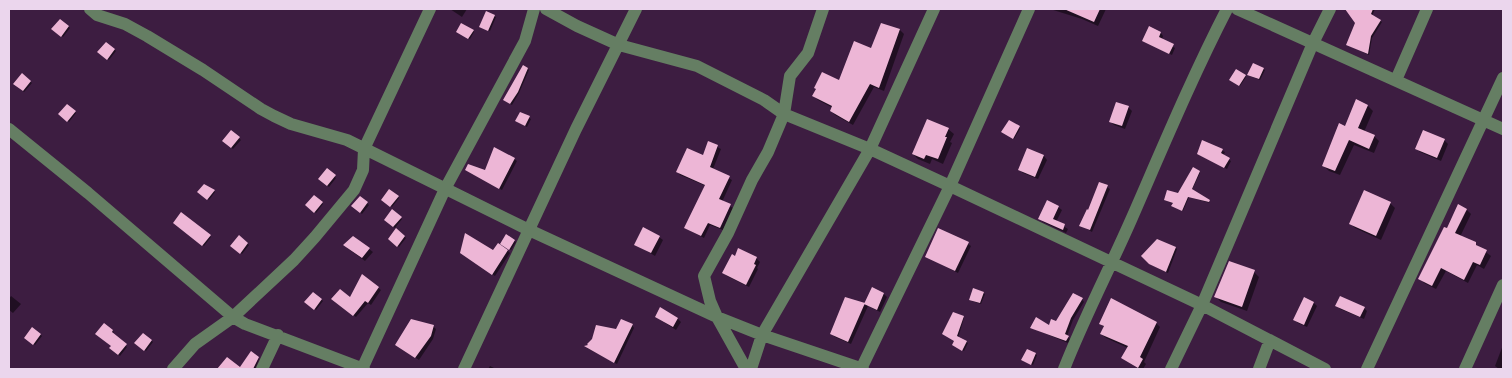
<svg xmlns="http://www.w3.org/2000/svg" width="1512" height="378" viewBox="0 0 1512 378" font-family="Commissioner,sans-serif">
<rect width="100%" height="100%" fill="#3d1d41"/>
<path fill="#0007" d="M450 9H467L462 17Z
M1050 9H1106L1098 26 1082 19Z
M1359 9H1375L1372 16 1382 22 1372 38 1369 55 1348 45 1357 23 1353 18Z
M486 14 496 17 490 31 482 28Z
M60 20 70 28 63 37 53 29Z
M881 24 900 30 904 34 884 91 874 87 853 125 835 115 831 111 833 108 818 100 814 96 840 82 872 50Z
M1149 28 1161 33 1163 36 1162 40 1175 48 1172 55 1143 41Z
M473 31 474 32 470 39 459 33Z
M106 43 116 51 109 60 99 52Z
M528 69 529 70 519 93 512 105 505 101Z
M1263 69 1265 70 1260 80 1250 76Z
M22 75 32 83 24 92 15 84Z
M1245 76 1246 77 1240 86 1232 81Z
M67 105 76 113 69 122 60 114Z
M1368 106 1373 111 1364 132 1374 136 1379 141 1374 153 1354 145 1340 175 1329 171 1324 166 1345 127Z
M1128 107 1132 111 1125 129 1114 125 1111 122Z
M521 113 531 119 527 127 518 122Z
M1019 127 1020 129 1014 139 1004 133Z
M948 129 954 134 950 142 952 143 943 164 932 159 930 164 918 159 913 154Z
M231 132 241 140 233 149 224 141Z
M1444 140 1448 144 1441 161 1420 152 1416 148Z
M1203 142 1225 152 1223 156 1231 161 1227 169 1198 154Z
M709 143 721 149 713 169 732 180 722 202 733 208 723 230 710 225 704 238 685 228 706 186 680 175 678 172 704 157Z
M1028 150 1044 156 1047 160 1038 179 1023 173 1019 169Z
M514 159 517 161 502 190 466 170 486 171Z
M327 170 336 178 329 187 320 179Z
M1199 172 1200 173 1192 190 1210 203 1189 197 1183 211 1174 207V204L1165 200 1179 194Z
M1099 183 1110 189 1092 232 1081 225 1089 211Z
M390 190 399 198 392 207 383 199Z
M214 191 215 192 209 200 199 192Z
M314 196 323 204 316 213 307 205Z
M360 197 369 205 362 214 353 206Z
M1390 203 1395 208 1381 240 1355 228 1350 223Z
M1058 207 1062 210 1056 222 1068 229 1066 233 1043 222 1040 218Z
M1467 210 1471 214 1460 237 1475 244 1491 256 1484 269 1477 265 1468 283 1446 271 1436 289 1424 283 1420 278 1447 230Z
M392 211 402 219 395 228 385 220Z
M181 214 211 237 204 246 174 222Z
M396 230 406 238 399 247 389 239Z
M239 237 249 245 242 254 232 246Z
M659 237 663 240 655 256 635 244Z
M514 241 516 242 511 250 501 244Z
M968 244 971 246 958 273 926 256Z
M347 248 369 249 373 252 365 261Z
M505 248 510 253 495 276 464 255 494 252Z
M1176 248 1177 249 1168 273 1152 265Z
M756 258 760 262 757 268 758 269 749 287 727 276 724 273Z
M1254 272 1259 277 1247 311 1221 302 1216 297Z
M362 276 381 290 371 305 368 303 356 317 335 302 350 298Z
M873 289 884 294 887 297 880 312 868 306 851 344 835 337 832 334 864 304 865 306Z
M313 293 323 301 316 310 306 302Z
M983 293 985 294 981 304 972 301Z
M11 296 21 304 13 313 9 310V299Z
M1082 299 1084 302 1073 320 1067 336 1070 339 1068 343 1032 328 1050 327Z
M1111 300 1156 323 1160 327 1144 362 1146 364 1143 369H1139L1122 358 1128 348 1106 338 1101 334 1104 327 1101 324Z
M1314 303 1317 306 1307 327 1298 323 1295 320Z
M1337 305 1364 308 1367 311 1364 319 1340 309Z
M656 317 678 319 681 322 676 330Z
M963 317 964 318 958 338 968 343 964 351 953 345Z
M104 325 114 332 112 334 127 347 120 356 111 348 112 346Z
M632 325 634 328 617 364 587 348 617 331Z
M433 326 436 329 433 339 419 360 399 347Z
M32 328 42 336 35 345 25 338Z
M143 334 153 342 146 351 136 343Z
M1503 345V369H1499L1495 366Z
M1027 350 1037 355 1033 365 1024 361Z
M252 353 259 359 255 369H222L220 368 241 367Z
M490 366 496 369H488Z"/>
<path fill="#edb6d6" d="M1064 9H1100L1094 22Z
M1345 9H1373L1371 14 1381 20 1371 36 1368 54 1346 45 1355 23Z
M486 11 495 15 488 31 479 27Z
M60 19 69 26 61 37 51 29Z
M461 23 474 30 468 39 456 32Z
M881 23 900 29 879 88 870 84 849 122 830 111 832 106 812 96 816 89 814 88 822 72 839 80 854 41 871 48Z
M1149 26 1161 32 1159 37 1174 44 1169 54 1142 41Z
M106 42 115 49 107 60 97 52Z
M1253 63 1264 68 1259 79 1247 75Z
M523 65 528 68 518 92 510 104 503 100Z
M1236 69 1246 75 1239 86 1229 80Z
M22 73 31 81 23 91 13 84Z
M1356 99 1368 105 1358 128 1375 135 1369 149 1349 140 1335 171 1322 166 1339 123 1345 126Z
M1116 102 1129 106 1122 126 1109 122Z
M67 104 76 111 67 122 58 114Z
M520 112 530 116 525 126 515 121Z
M927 119 949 128 945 137H947L938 159 926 155 924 159 912 154Z
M1009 120 1020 126 1013 139 1001 132Z
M231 130 240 137 231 148 222 141Z
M1423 130 1445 139 1437 158 1415 149Z
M1202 140 1223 149 1221 153 1230 158 1224 168 1197 154Z
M708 141 718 145 710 167 730 176 719 199 731 204 720 228 708 223 701 236 684 228 705 185 676 172 687 148 703 155Z
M494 147 515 158 499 189 465 170 468 164 485 170Z
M1027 148 1044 155 1035 177 1018 170Z
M1193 167 1200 171 1192 189 1210 200 1209 202 1188 197 1182 211 1171 206 1173 203 1164 200 1167 190 1178 193Z
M327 168 336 175 327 186 318 179Z
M1099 182 1108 185 1090 230 1079 226 1087 209 1088 210Z
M204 184 215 190 207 200 197 192Z
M389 189 399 196 390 207 381 200Z
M1364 190 1391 202 1376 236 1349 224Z
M314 195 323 202 314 213 305 205Z
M360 196 368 202 360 213 351 206Z
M1047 200 1059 206 1053 219 1065 224 1063 230 1038 219Z
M1458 204 1467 209 1455 233 1476 242V245L1487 250 1480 265 1473 262 1464 280 1441 268 1432 286 1418 279 1444 227 1447 228Z
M392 209 402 217 393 227 384 220Z
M181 212 211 235 202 246 173 223Z
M643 227 660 236 651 253 634 245Z
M396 228 405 236 397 247 388 239Z
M938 228 969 242 955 271 925 257Z
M465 233 493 250 498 243 508 250 492 275 460 253Z
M506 234 515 240 509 250 500 244Z
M239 235 248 243 240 254 230 246Z
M353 236 370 248 362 258 343 245Z
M1157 239 1176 247 1166 272 1149 264 1141 256Z
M738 248 757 257 754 264 756 265 746 285 722 273 732 254 735 256Z
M1229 261 1255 270 1242 307 1214 297Z
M362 274 379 287 368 303 365 301 353 316 331 299 340 289 350 297Z
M872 287 884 293 877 310 864 304Z
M973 288 984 292 980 303 969 300Z
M313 292 322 299 314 310 304 302Z
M1073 293 1083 298 1071 318 1065 334 1069 336 1066 341 1030 328 1036 317 1049 325 1051 319 1056 321Z
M1340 296 1365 307 1360 317 1335 306Z
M845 297 865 303 848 342 830 334Z
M1304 297 1314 302 1304 325 1293 320Z
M1111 298 1157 322 1140 357 1143 359 1138 368 1121 358 1128 346 1100 334 1104 326 1099 324Z
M660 307 678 318 673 327 655 317Z
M953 312 964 316 957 336 967 341 962 351 952 345 954 341 942 334Z
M411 319 434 325 431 336 415 358 395 345Z
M621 319 633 324 614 363 584 346 588 345 587 344 592 339 596 325 616 329Z
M104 323 113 330 112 332 127 344 118 355 109 348 111 346 95 334Z
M32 327 41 334 33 345 24 338Z
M143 333 152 340 144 351 134 343Z
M1027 349 1036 353 1031 365 1021 360Z
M251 351 259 357 253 369H217L227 357 240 367Z"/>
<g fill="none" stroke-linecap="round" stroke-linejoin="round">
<path stroke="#657e63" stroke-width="12" d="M90 9 97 15 125 24 147 36 203 70 261 109 274 116 291 124 347 140 529 230 717 317 762 335 863 369
M546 9 577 26 619 45 697 66 764 100 784 114 870 149 950 186 1202 305 1325 369
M1237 9 1503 129
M1396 80 1427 9
M9 129 88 193 233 317 245 324 364 369
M173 369 195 344 233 317 294 260 315 237 354 190 363 170 364 149 430 9
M262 369 278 335
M362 369 445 189 525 41 534 9
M464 369 576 129 636 9
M746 369 717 317 710 301 704 276 728 233 752 180 768 152 784 114 790 76 808 53 823 9
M751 369 762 335 870 149 934 9
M861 369 950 186 1029 9
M1064 369C1084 318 1109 270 1131 220 1162 149 1192 77 1227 9
M1171 369 1202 305 1313 43 1330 9
M1259 369 1270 340
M1367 369 1503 78
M1465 369 1503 285"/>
</g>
<rect width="1512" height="378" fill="none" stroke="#ebd6ed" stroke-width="20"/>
</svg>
